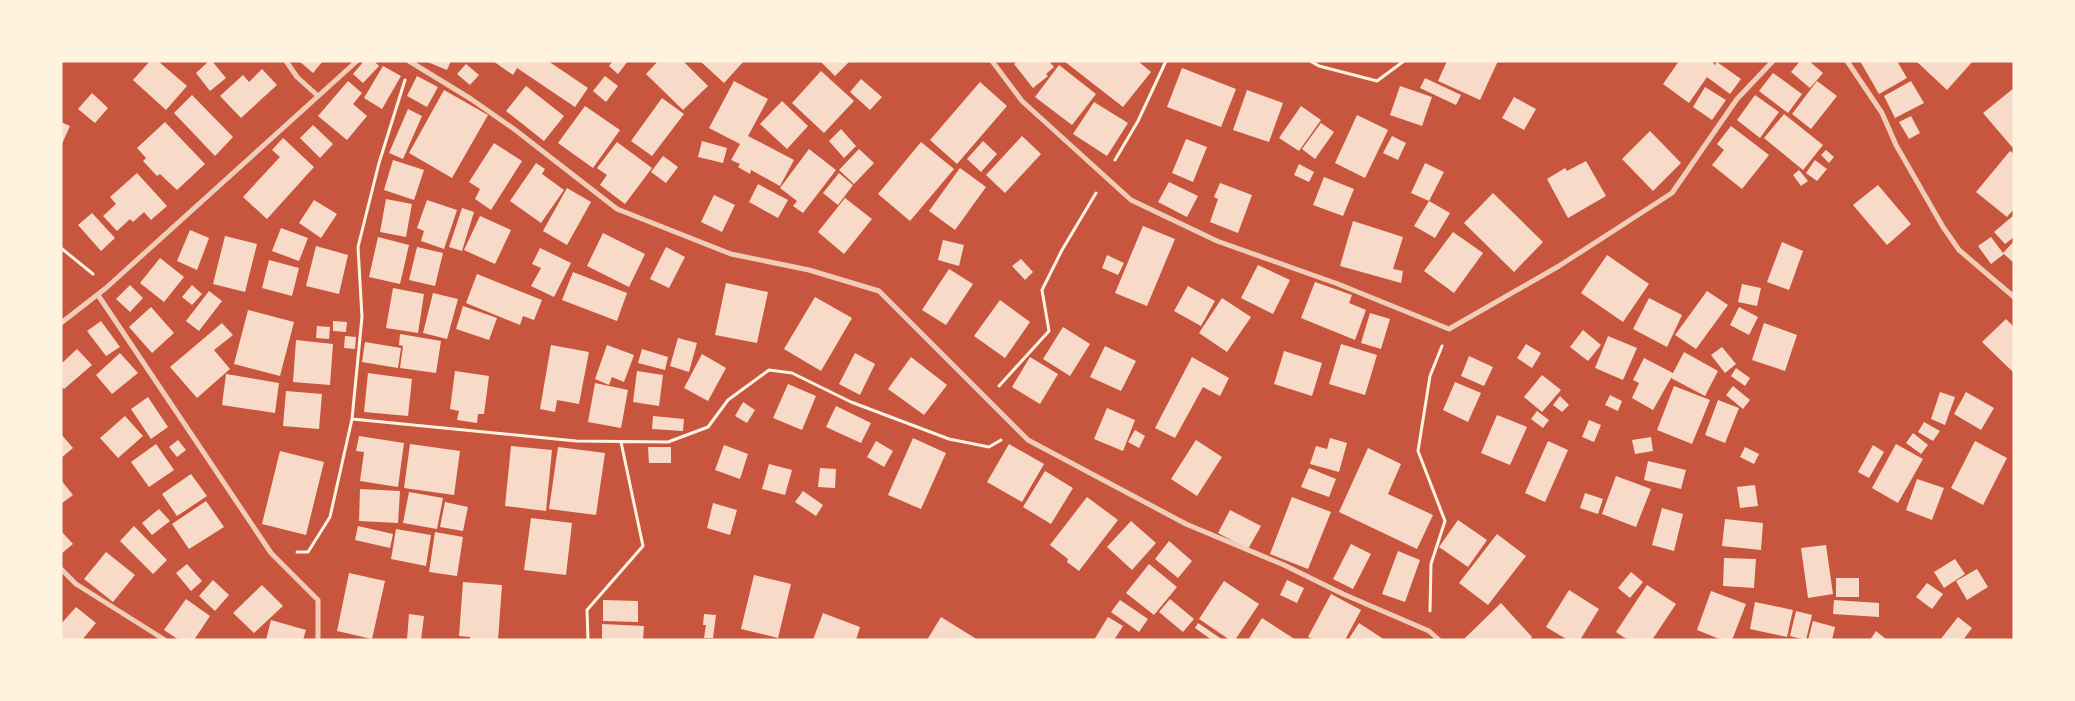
<svg xmlns="http://www.w3.org/2000/svg" width="2075" height="701" viewBox="0 0 2075 701" font-family="'PT Sans Narrow',sans-serif">
<rect width="100%" height="100%" fill="#c8553d"/>
<path fill="#f7dbc8" d="M150 61H158L187 86 166 110 133 80Z
M209 61H212L226 78 210 91 196 73Z
M299 61H323L313 73Z
M364 61H374L379 66 363 83 353 74Z
M425 61H451L447 70Z
M493 61H548L588 88 575 107 517 68 513 75Z
M613 61H628L618 74 609 66Z
M658 61H683L708 86 683 110 646 74Z
M700 61H744L724 83Z
M820 61H850L835 76Z
M1018 61H1049L1054 67 1046 74 1048 76 1033 88 1014 64Z
M1064 61H1138L1151 72 1123 107Z
M1447 61H1498L1480 100 1438 81Z
M1679 61H1711L1715 65 1717 62 1741 79 1730 94 1707 77 1689 103 1663 84Z
M1800 61H1809L1823 73 1810 88 1791 72Z
M1860 61H1897L1907 78 1879 94Z
M1916 61H1973L1947 90Z
M466 64 479 75 470 85 457 74Z
M1059 65 1096 94 1072 125 1035 97Z
M383 66 401 76 382 109 364 98Z
M1182 68 1236 89 1221 127 1167 107Z
M262 69 277 85 241 118 220 96 243 75 249 82Z
M821 71 854 101 824 133 792 103Z
M1773 73 1802 94 1788 113 1759 91Z
M417 76 438 87 427 107 407 96Z
M605 76 618 86 606 102 593 91Z
M1425 78 1461 95 1456 105 1420 88Z
M861 79 882 97 870 110 850 92Z
M348 81 362 93 353 104 367 116 347 140 318 116Z
M734 81 768 99 748 136 794 160 780 186 751 170 750 174 738 167 740 164 731 160 740 144 709 128Z
M1817 81 1837 96 1811 129 1792 114Z
M1911 81 1924 103 1895 118 1884 96Z
M980 82 1007 106 957 164 930 140Z
M526 86 564 116 544 141 506 111Z
M1400 86 1432 97 1422 126 1390 115Z
M1705 87 1726 100 1712 120 1693 107Z
M2014 88V145L2012 147 1983 113Z
M444 90 488 115 452 178 409 153Z
M1247 90 1283 103 1269 142 1233 130Z
M92 93 108 108 95 123 78 109Z
M192 95 233 137 215 156 174 113Z
M1755 95 1779 112 1760 138 1737 120Z
M1514 97 1536 109 1524 130 1502 118Z
M662 98 684 114 652 156 631 141Z
M782 101 808 126 787 149 760 124Z
M1094 102 1128 123 1107 156 1073 134Z
M585 106 620 130 593 168 558 143Z
M1301 106 1321 120 1299 151 1279 138Z
M408 109 422 116 403 159 389 153Z
M1784 114 1823 145 1803 170 1764 138Z
M1357 115 1388 130 1365 178 1335 163Z
M1911 116 1920 133 1909 139 1899 122Z
M61 122 70 126 61 146Z
M165 122 205 164 177 190 160 174 157 176 143 161 146 158 137 148Z
M1321 123 1334 132 1315 159 1302 149Z
M313 125 333 144 320 158 300 138Z
M1731 126 1769 155 1742 189 1712 165 1724 150 1717 144Z
M841 129 856 146 844 158 829 141Z
M1650 131 1681 163 1653 191 1622 159Z
M1022 136 1041 154 1005 193 986 175Z
M1392 136 1406 143 1398 160 1383 153Z
M283 138 314 167 267 219 243 197 280 157 272 150Z
M1186 139 1207 147 1193 182 1172 173Z
M702 141 727 148 723 163 698 157Z
M983 141 997 154 981 172 967 159Z
M617 142 652 168 625 204 600 185 607 175 597 168Z
M921 142 954 169 910 221 878 194Z
M494 143 522 161 491 210 475 199 480 189 469 182Z
M809 149 836 170 803 213 793 206 797 201 780 188Z
M859 149 874 163 854 184 839 170Z
M1826 150 1834 157 1829 163 1821 155Z
M2010 151 2014 154V209L2007 217 1976 192Z
M663 156 678 167 666 183 651 172Z
M393 160 424 170 414 200 384 190Z
M1815 160 1827 169 1817 181 1806 173Z
M1586 161 1606 196 1568 218 1547 179 1565 168 1567 171Z
M536 163 545 169 542 174 564 190 541 223 510 201Z
M1425 163 1444 172 1429 201 1450 213 1435 238 1414 226 1429 201 1411 193Z
M1299 164 1314 172 1309 182 1294 175Z
M960 168 986 187 955 230 929 211Z
M1799 170 1808 181 1801 186 1793 175Z
M137 173 167 206 151 220 144 212 133 222 130 219 117 231 103 216 116 204 110 197Z
M839 173 853 185 838 205 823 193Z
M1324 177 1354 189 1343 216 1313 205Z
M1169 182 1198 196 1187 217 1158 202Z
M1220 183 1252 195 1238 233 1210 222 1218 199 1214 197Z
M758 184 788 200 778 218 749 202Z
M1878 185 1911 224 1887 245 1853 205Z
M567 188 591 202 567 245 543 231Z
M1493 193 1543 242 1514 272 1464 223Z
M714 195 735 205 722 232 701 222Z
M845 198 872 219 844 254 818 232Z
M386 199 412 204 406 237 380 232Z
M314 200 337 214 321 238 299 223Z
M427 200 457 210 444 249 421 241 424 231 417 228Z
M462 208 474 212 462 251 449 247Z
M92 213 115 238 101 251 78 225Z
M2014 215V237L2005 244 1994 232Z
M480 216 511 230 495 264 464 250Z
M1353 221 1403 237 1393 269 1403 271 1401 283 1340 266Z
M1143 226 1175 239 1147 306 1115 293Z
M281 228 308 238 299 261 272 251Z
M190 230 209 238 197 270 177 261Z
M1453 232 1483 253 1454 293 1424 271Z
M603 233 645 254 629 287 587 266Z
M225 236 257 244 245 292 213 284Z
M378 237 409 245 400 284 369 277Z
M1991 237 2003 253 2014 241V263L2004 254 1991 264 1978 246Z
M943 240 964 245 959 266 938 260Z
M1782 242 1803 251 1789 290 1767 282Z
M316 246 348 255 339 294 306 286Z
M417 247 443 253 435 286 409 280Z
M666 247 685 257 669 288 650 279Z
M540 248 571 263 554 297 531 286 541 268 532 264Z
M1107 255 1124 263 1118 275 1102 268Z
M1607 255 1649 284 1623 322 1581 293Z
M160 258 184 277 164 302 140 283Z
M1021 259 1033 272 1025 280 1012 266Z
M269 260 299 268 292 296 262 288Z
M1258 265 1290 280 1273 314 1241 298Z
M949 269 973 284 946 325 922 310Z
M573 272 627 293 617 321 562 300Z
M477 274 542 300 534 320 523 316 520 325 466 303Z
M1315 282 1352 295 1349 303 1366 310 1355 340 1301 318Z
M726 283 768 292 757 343 715 335Z
M1742 284 1761 288 1757 306 1738 302Z
M130 285 143 298 130 312 116 299Z
M192 285 202 294 192 305 182 297Z
M1188 286 1215 301 1201 326 1174 311Z
M393 288 424 294 418 333 386 328Z
M209 291 222 301 199 331 186 321Z
M1707 291 1728 305 1696 349 1675 335Z
M433 293 458 299 447 339 423 333Z
M815 297 852 318 821 371 784 349Z
M1222 298 1251 317 1227 352 1199 333Z
M1649 298 1682 315 1667 347 1633 329Z
M1000 300 1030 322 1005 358 974 336Z
M463 306 497 318 489 340 456 329Z
M151 307 174 333 152 353 129 327Z
M1739 307 1758 317 1749 335 1730 325Z
M248 310 294 322 280 376 234 364Z
M1370 313 1390 319 1381 349 1361 343Z
M2006 319 2014 327V373L1982 342Z
M101 321 120 347 106 356 87 331Z
M333 321 347 322 346 332 333 331Z
M222 323 233 335 214 350 230 369 197 398 170 367Z
M1764 323 1797 335 1785 371 1752 360Z
M317 326 330 327 329 339 316 338Z
M1063 327 1090 344 1070 376 1043 359Z
M1583 330 1601 345 1588 361 1570 347Z
M400 334 441 341 436 373 400 368 403 346 399 345Z
M345 336 356 337 355 349 344 348Z
M1608 336 1637 348 1623 380 1595 368Z
M678 338 697 343 689 372 670 366Z
M296 340 333 344 330 385 293 382Z
M365 342 401 348 398 368 362 362Z
M1341 344 1377 355 1365 395 1329 384Z
M1526 344 1541 353 1532 368 1517 358Z
M551 345 589 352 579 404 557 400 555 412 540 409Z
M607 345 634 355 624 382 612 377 609 385 595 379Z
M1105 346 1136 361 1121 391 1090 377Z
M1722 347 1736 364 1725 373 1711 355Z
M77 349 92 365 64 389 61 386V364Z
M642 349 668 357 665 370 638 363Z
M1284 351 1322 363 1312 396 1274 384Z
M1684 352 1718 371 1705 396 1671 378 1653 410 1632 398 1639 383 1633 380 1644 358 1673 373Z
M120 353 138 373 112 394 96 375Z
M855 353 875 364 860 395 839 384Z
M702 354 726 368 708 401 684 388Z
M1469 356 1493 367 1484 386 1461 376Z
M911 357 947 385 924 415 888 389Z
M1030 357 1058 374 1040 404 1012 387Z
M1192 357 1229 378 1220 396 1203 387 1175 438 1155 428Z
M1736 368 1750 378 1745 386 1731 376Z
M455 371 489 376 484 414H478L477 423 457 420 459 411 450 409Z
M637 371 663 375 659 406 633 402Z
M368 373 412 379 408 416 364 412Z
M226 374 279 383 275 413 222 405Z
M1542 375 1561 390 1542 412 1524 397Z
M1455 382 1481 393 1468 422 1443 410Z
M595 383 628 390 621 428 588 422Z
M788 384 816 396 802 430 773 418Z
M1674 386 1710 400 1692 444 1657 430Z
M1733 386 1750 400 1743 409 1726 395Z
M286 391 322 394 319 429 283 426Z
M1940 392 1955 397 1945 425 1931 419Z
M1966 392 1994 408 1981 430 1954 414Z
M1610 395 1622 401 1618 411 1605 405Z
M1560 396 1569 405 1562 412 1553 405Z
M148 397 168 427 151 439 131 409Z
M1718 400 1739 408 1725 443 1705 435Z
M743 402 755 410 747 423 735 416Z
M836 406 871 423 861 443 826 427Z
M1107 408 1135 420 1123 451 1094 439Z
M1537 411 1549 420 1543 428 1531 419Z
M1497 415 1527 427 1510 465 1481 453Z
M125 416 143 436 118 458 100 438Z
M653 416 684 419 683 431 652 429Z
M1589 420 1601 425 1594 442 1582 437Z
M1924 422 1940 431 1933 441 1918 432Z
M1135 430 1145 436 1139 448 1128 442Z
M1913 433 1928 445 1921 454 1906 443Z
M61 434 73 448 61 458Z
M359 436 404 443 398 487 360 481 364 452 356 451Z
M1651 437 1653 451 1635 454 1632 440Z
M913 438 946 453 921 509 888 495Z
M1330 438 1347 443 1339 472 1310 464 1316 446 1327 449Z
M178 440 186 450 177 457 169 447Z
M1196 440 1222 457 1197 496 1171 479Z
M876 441 893 451 884 467 867 457Z
M1548 441 1568 450 1545 502 1525 493Z
M1975 441 2007 458 1983 505 1951 488Z
M156 444 174 470 149 487 131 462Z
M410 444 460 451 454 495 404 488Z
M1009 444 1044 464 1022 502 987 482Z
M1896 444 1923 459 1898 503 1872 488Z
M724 445 748 454 740 479 715 470Z
M1873 445 1884 452 1869 478 1858 472Z
M511 446 552 450 546 511 505 506Z
M558 447 605 453 596 515 549 509Z
M648 447H671V463H649Z
M1745 447 1759 454 1754 464 1740 457Z
M1368 448 1401 464 1388 494 1433 515 1417 549 1339 512Z
M280 451 324 462 306 535 262 524Z
M1648 461 1686 470 1681 489 1644 480Z
M769 464 792 470 785 495 762 489Z
M820 468 836 469 835 488 818 487Z
M1309 468 1336 479 1329 497 1301 487Z
M1045 471 1073 488 1051 524 1023 507Z
M191 474 207 496 177 516 162 494Z
M1616 476 1651 489 1636 527 1602 514Z
M1917 479 1944 488 1932 520 1906 510Z
M61 480 73 495 61 504Z
M1755 485 1758 506 1740 508 1737 487Z
M360 489 400 491 398 523 359 521Z
M803 491 823 505 816 516 795 502Z
M409 492 443 498 437 529 403 523Z
M1585 493 1603 499 1598 514 1580 508Z
M1087 497 1118 520 1079 571 1067 562 1068 559 1050 545Z
M1292 497 1331 512 1308 569 1270 554Z
M206 501 224 527 189 549 172 524Z
M445 502 468 507 463 531 440 527Z
M713 503 737 510 730 535 707 528Z
M1662 508 1683 514 1674 551 1652 545Z
M159 509 170 521 152 535 142 523Z
M1230 510 1261 526 1248 549 1218 533Z
M531 518 572 523 566 575 524 570Z
M1725 519 1763 523 1761 550 1722 546Z
M1458 520 1487 540 1468 567 1439 547Z
M1131 521 1156 543 1132 570 1107 547Z
M134 526 167 560 153 574 120 541Z
M358 526 393 534 390 548 355 540Z
M396 529 431 535 426 566 391 559Z
M61 531 73 544 61 554Z
M435 532 463 537 457 576 429 572Z
M1497 534 1526 556 1488 605 1459 583Z
M1169 541 1192 561 1178 578 1155 559Z
M1351 544 1371 554 1353 589 1333 579Z
M1826 545 1833 594 1808 598 1801 548Z
M1398 551 1420 560 1405 602 1382 594Z
M106 552 135 575 113 602 84 579Z
M1724 558 1756 559 1754 588 1723 586Z
M1955 559 1965 574 1944 588 1934 572Z
M187 564 202 581 191 591 176 573Z
M1149 564 1177 587 1154 615 1126 593Z
M1977 569 1988 587 1967 600 1956 581Z
M1631 572 1643 582 1630 598 1618 588Z
M349 573 385 581 372 639 337 631Z
M754 575 791 584 778 638 741 629Z
M1836 578H1859V597H1836Z
M213 580 229 595 215 611 199 596Z
M1287 580 1304 588 1297 603 1280 595Z
M1224 581 1259 604 1235 640H1230L1199 619Z
M463 582 502 585 498 640H470V637L459 636Z
M1927 583 1943 594 1932 609 1916 597Z
M262 585 283 606 254 633 233 613Z
M1647 585 1676 604 1652 640H1628L1616 632Z
M1569 590 1599 609 1580 640H1568L1546 627Z
M1711 591 1746 604 1732 640H1722L1697 630Z
M1331 594 1361 610 1345 640H1314L1308 637Z
M186 599 210 616 194 640H179L164 630Z
M1170 599 1194 619 1183 632 1159 612Z
M603 600 638 601V622L603 621Z
M1120 600 1148 619 1139 632 1111 612Z
M1834 600 1879 603V617L1833 614Z
M1755 602 1793 610 1787 637 1750 629Z
M1501 603 1532 637 1530 640H1463Z
M76 607 96 623 82 640H63L61 638V624Z
M1796 611 1812 615 1806 640 1790 636Z
M823 613 860 627 856 640H813Z
M409 614 424 616 421 640H407Z
M704 614 716 615 713 638H704L706 625H703Z
M941 617 978 640H927Z
M1108 617 1123 626 1114 640H1094Z
M1958 617 1972 628 1963 640H1940Z
M1262 618 1296 640H1248Z
M271 620 306 630 303 640H266Z
M1813 621 1835 627 1832 640H1808Z
M1198 623 1223 640H1212L1195 628Z
M1359 623 1385 640H1348Z
M602 624 644 626 643 640H602Z
M1876 631 1887 640H1870Z"/>
<g fill="none" stroke-linecap="round" stroke-linejoin="round">
<path stroke="#fff3e0" stroke-width="3" d="M1310 61 1319 66 1377 81 1404 61
M1115 160 1138 121 1166 61
M61 248 93 274
M999 386 1049 331 1042 290 1062 250 1096 193
M352 419 362 317 358 247 379 163 405 80
M297 552H308L330 517 352 419 576 441 668 442 708 427 728 400 769 370 792 373 851 402 949 439 989 447 1001 440
M1430 611 1431 564 1445 521 1418 451 1430 376 1442 346
M588 640 587 610 643 546 621 442"/>
<path stroke="#f1ccb7" stroke-width="5" d="M286 61 297 77 317 95
M409 61 471 99 514 129 617 209 731 254 809 270 879 291 1028 440 1186 524 1284 565 1343 594 1429 631 1439 640
M992 61 1022 101 1131 200 1217 241 1338 284 1449 329 1559 266 1672 193 1737 99 1773 61
M1847 61 1882 113 1896 145 1943 227 1959 250 2014 297
M98 295 271 553 318 600V640
M61 323 106 288 357 61
M61 569 76 584 165 640"/>
</g>
<rect width="2075" height="701" fill="none" stroke="#fff3e0" stroke-width="125"/>
</svg>
